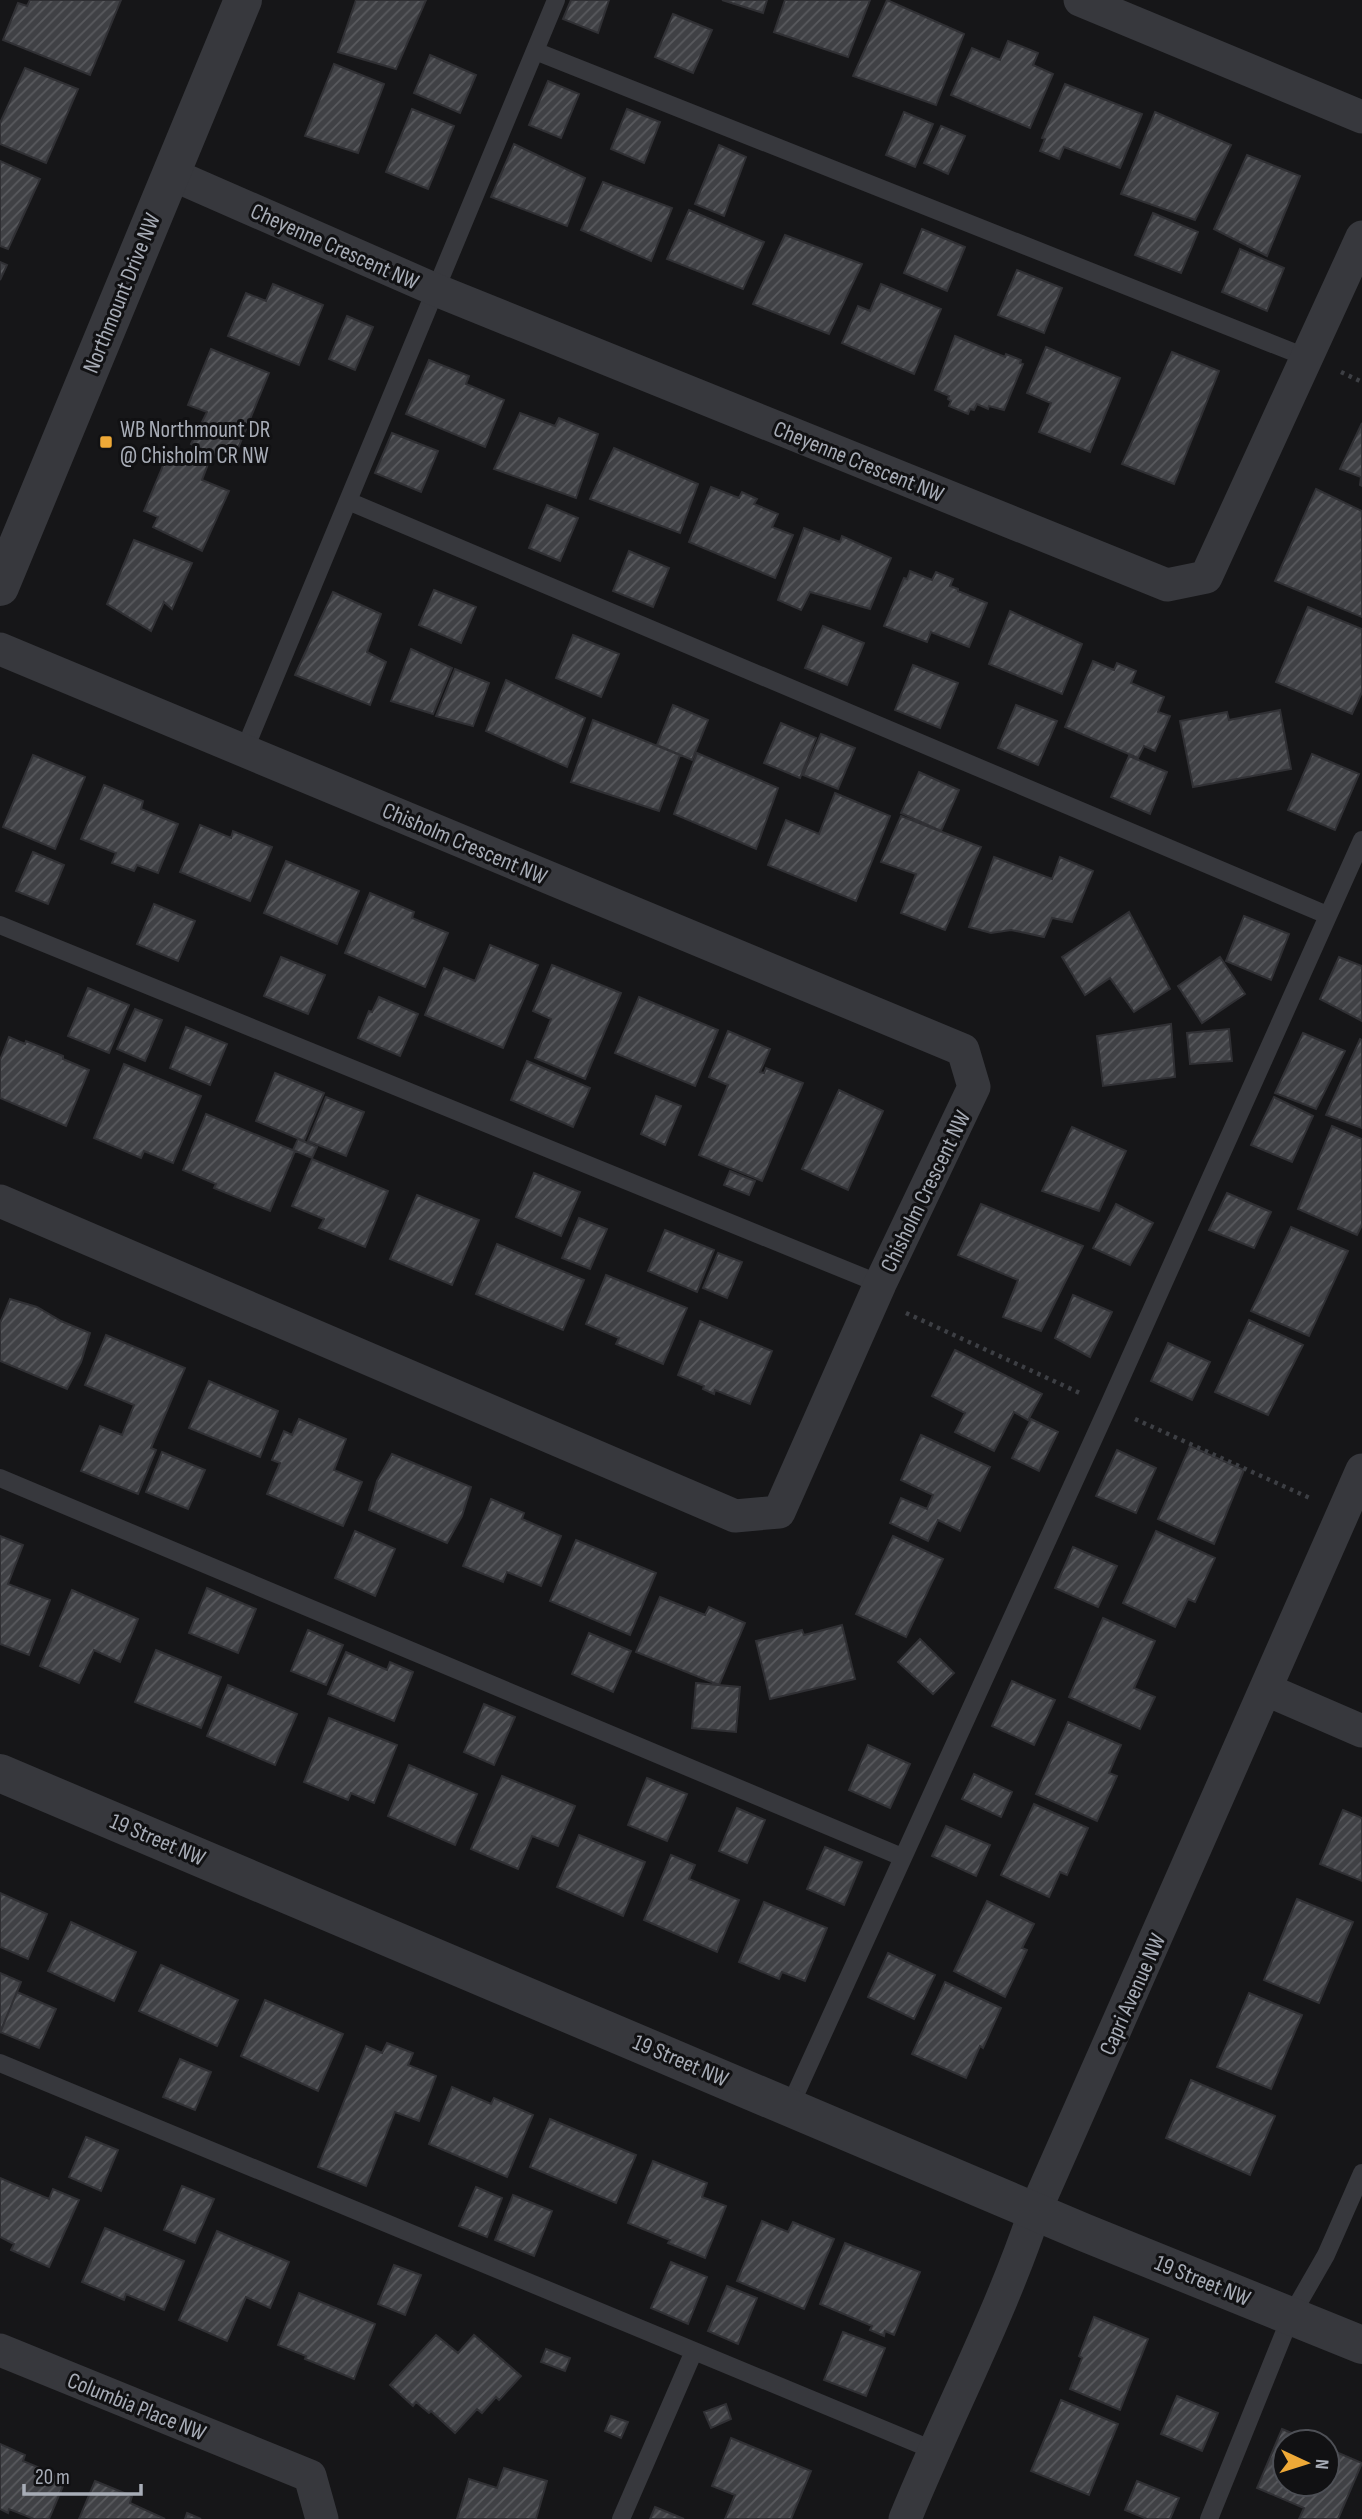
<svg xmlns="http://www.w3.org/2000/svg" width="1362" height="2519" viewBox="0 0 1362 2519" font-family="'Sofia Sans Condensed',sans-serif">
<defs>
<pattern id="building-hatch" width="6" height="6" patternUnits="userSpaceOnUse" patternTransform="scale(1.75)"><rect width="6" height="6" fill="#404145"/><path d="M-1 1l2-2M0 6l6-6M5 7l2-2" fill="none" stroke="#595a5e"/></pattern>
</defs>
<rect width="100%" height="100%" fill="#161618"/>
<path fill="url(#building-hatch)" stroke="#303034" stroke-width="2" d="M30 0H121L90 75 3 40 18 3 27 6Z
M356 0H426L396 69 338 52Z
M571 0H609L598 33 563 19Z
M722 0H767L763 13Z
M785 0H870L848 57 774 32Z
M887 0 964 34 936 105 853 76Z
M673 14 712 30 693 73 655 57Z
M1008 41 1038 53 1033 65 1053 74 1030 128 951 95 972 48 1000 60Z
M430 55 476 75 460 113 414 93Z
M334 64 384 84 358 153 305 136Z
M25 68 78 89 46 163 0 144V123Z
M548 81 579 94 561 138 529 125Z
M1065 84 1142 114 1120 168 1064 147 1059 159 1040 151 1045 139 1042 138Z
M412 109 454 126 428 189 386 172Z
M627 109 660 122 644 163 611 149Z
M904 112 933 124 915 167 886 155Z
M1155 112 1231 145 1195 220 1121 194Z
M941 126 965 136 948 174 924 163Z
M514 144 585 178 567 226 491 197Z
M719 145 746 157 724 216 695 204Z
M1247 155 1300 176 1267 256 1214 229Z
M0 161 40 179 8 249 0 246Z
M603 182 672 208 651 261 581 230Z
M689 210 764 242 743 289 667 259Z
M1153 213 1198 232 1181 273 1135 255Z
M922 229 965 247 947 291 904 273Z
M785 235 862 264 829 334 753 304Z
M1240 249 1284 268 1267 311 1222 292Z
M0 262 7 265 0 280Z
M1017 270 1062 288 1044 333 998 315Z
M273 284 323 305 299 365 228 336 246 293 266 301Z
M881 284 941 309 914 374 842 343 858 306 870 311Z
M347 316 373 327 355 370 329 359Z
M955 336 1005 357 1006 354 1021 360 1020 363 1023 364 1004 410 989 406 988 409 977 404 974 410 970 409 968 414 949 406 951 401 948 399 949 396 935 390Z
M1046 347 1120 378 1090 452 1039 432 1051 403 1027 393Z
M211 349 269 373 232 463 191 444 207 412 188 405Z
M1172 352 1219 371 1174 484 1122 464Z
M429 360 469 376 466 384 504 400 485 447 406 414Z
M520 413 555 426 559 418 598 434 576 498 494 469Z
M1362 423V486L1360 485 1361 477 1340 469Z
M392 433 438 451 421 492 375 473Z
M614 448 698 484 680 533 590 499Z
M170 449 208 464 202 480 229 491 202 551 153 527 158 517 144 511Z
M711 487 739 498 742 492 757 499 754 504 778 514 772 527 793 535 775 578 689 542Z
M1316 489 1362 511V617L1275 581Z
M547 505 578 518 560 561 529 548Z
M804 528 840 542 842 536 891 558 870 609 810 592 801 610 778 600Z
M134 540 192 563 172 609 164 602 151 631 107 604Z
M629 551 669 568 653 607 613 591Z
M910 571 932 580 936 572 953 579 950 586 958 589V591L987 603 969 647 931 632 927 642 884 626 904 578 907 579Z
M434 590 476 607 461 643 419 625Z
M333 592 381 614 367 652 386 662 370 705 295 675Z
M1308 607 1362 629V692L1352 714 1276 682Z
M1010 611 1082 644 1062 694 989 664Z
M823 626 864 643 847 685 805 668Z
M573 635 619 654 601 697 556 678Z
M411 649 452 668 433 714 391 701Z
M1093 661 1114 670 1117 663 1136 671 1131 683 1164 697 1158 712 1170 716 1155 751 1144 746 1138 758 1065 727Z
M913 665 958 683 940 728 895 710Z
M455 669 489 683 473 726 436 716Z
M506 680 585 718 567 767 486 731Z
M673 705 708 720 692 760 657 745Z
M1016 705 1057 721 1038 765 998 748Z
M1280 710 1291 769 1193 787 1180 721 1227 712 1229 720Z
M593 720 680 755 659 811 571 782Z
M781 723 816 738 800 778 764 763Z
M821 734 855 748 838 789 803 775Z
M697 753 778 788 756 849 674 814Z
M1312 754 1359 774 1335 830 1288 810Z
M33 755 85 777 55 849 3 827Z
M1129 756 1167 772 1150 814 1111 797Z
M919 772 959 790 941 831 901 813Z
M104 785 143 801 141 809 178 824 158 873 137 865 134 871 112 863 116 853 81 839Z
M835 793 890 816 856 901 768 865 786 820 819 834Z
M901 816 981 847 945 930 901 913 916 874 881 862Z
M200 825 231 838 233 831 272 847 250 901 180 872Z
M33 852 64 865 48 904 16 891Z
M994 857 1052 879 1060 857 1093 871 1072 922 1052 918 1044 937 1011 930 991 933 969 927Z
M286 861 359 891 337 944 264 913Z
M370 893 414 912 412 918 448 933 425 987 345 953Z
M154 904 195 921 178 961 137 944Z
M1129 912 1170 989 1134 1012 1110 978 1085 995 1062 957Z
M1244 916 1289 934 1271 980 1226 961Z
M490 945 538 965 503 1048 425 1015 444 968 475 981Z
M281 957 325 975 308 1014 264 996Z
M1220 957 1245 994 1202 1023 1178 986Z
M1339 957 1362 966V1021L1320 999Z
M552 965 621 993 585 1079 535 1058 551 1019 533 1011Z
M88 988 129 1005 109 1053 68 1036Z
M379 997 418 1014 400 1056 358 1038 369 1011 372 1012Z
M639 997 718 1030 695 1086 615 1053Z
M135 1009 162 1020 145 1061 117 1049Z
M1171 1024 1175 1077 1103 1086 1097 1036Z
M186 1027 227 1044 210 1085 170 1068Z
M1229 1029 1232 1061 1190 1064 1187 1033Z
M728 1031 770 1049 760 1072 764 1073 766 1068 803 1083 762 1181 699 1155 728 1085 709 1077Z
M1303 1033 1345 1051 1316 1109 1275 1093Z
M9 1037 25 1044 26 1041 63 1056V1059L89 1070 66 1126 0 1098V1060Z
M1360 1039 1362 1040V1128L1326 1115Z
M527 1061 590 1088 573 1127 511 1100Z
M124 1064 201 1096 173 1163 144 1151 141 1158 94 1138Z
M275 1073 324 1093 304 1141 256 1121Z
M839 1090 883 1111 848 1190 802 1169Z
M656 1096 681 1106 665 1145 641 1134Z
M326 1097 364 1112 346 1156 308 1141Z
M1274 1097 1313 1116 1292 1162 1251 1145Z
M206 1114 295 1151 270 1211 214 1188 216 1184 183 1170Z
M1332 1126 1362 1139V1225L1357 1235 1298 1209Z
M1072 1127 1126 1151 1099 1211 1042 1191Z
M298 1139 317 1147 312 1158 293 1150Z
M312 1159 388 1191 365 1247 319 1228 324 1219 292 1206Z
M730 1171 755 1181 749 1195 724 1185Z
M534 1173 580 1192 561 1236 516 1217Z
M1227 1193 1271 1212 1254 1248 1209 1230Z
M417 1195 479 1220 452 1285 390 1259Z
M981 1204 1083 1246 1041 1331 1003 1317 1018 1280 958 1255Z
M1116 1204 1153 1223 1130 1265 1093 1248Z
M579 1218 607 1229 590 1269 562 1258Z
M1291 1227 1348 1251 1309 1336 1251 1311Z
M665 1230 714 1250 697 1292 648 1271Z
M497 1244 584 1280 563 1330 476 1294Z
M718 1253 742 1262 727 1298 703 1288Z
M606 1275 687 1308 663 1364 616 1344 619 1338 586 1324Z
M1073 1295 1112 1312 1090 1357 1055 1338Z
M10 1299 37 1307 61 1321 90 1333 81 1362 67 1389 0 1361V1323Z
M1249 1320 1303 1345 1268 1415 1215 1392Z
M700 1321 772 1351 750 1404 715 1390 714 1394 703 1389 704 1386 678 1375Z
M106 1335 185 1368 151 1448 156 1450 138 1494 81 1471 100 1426 122 1435 134 1405 85 1385Z
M1168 1343 1210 1362 1192 1400 1151 1381Z
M955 1350 1042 1394 1028 1420 1014 1412 994 1451 955 1432 965 1413 932 1396Z
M209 1381 278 1411 260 1457 189 1428Z
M299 1419 346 1439 334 1470 362 1482 343 1526 267 1494 280 1463 272 1460 284 1431 292 1435Z
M1031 1419 1058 1432 1039 1471 1012 1458Z
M921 1435 990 1467 960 1531 938 1520 928 1541 890 1523 901 1498 927 1509 933 1495 901 1480Z
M1190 1446 1244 1470 1214 1544 1158 1519Z
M1117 1450 1156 1468 1136 1513 1096 1496Z
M162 1452 205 1470 188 1509 146 1492Z
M392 1454 471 1487 462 1516 447 1543 369 1510 377 1481Z
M491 1499 524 1513 522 1519 561 1536 541 1586 507 1572 503 1582 463 1566Z
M355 1531 395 1549 375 1596 335 1578Z
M1156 1531 1215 1558 1195 1602 1188 1599 1175 1627 1123 1603Z
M0 1536 23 1545 8 1584 50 1600 29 1655 0 1644Z
M893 1536 943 1559 906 1637 856 1614Z
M576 1540 656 1573 630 1635 550 1601Z
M1073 1547 1117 1566 1098 1607 1055 1588Z
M207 1588 256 1609 238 1653 189 1633Z
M72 1590 138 1619 120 1662 94 1650 79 1683 40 1666Z
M660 1597 705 1615 709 1607 745 1623 719 1685 636 1652Z
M1103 1618 1155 1641 1134 1688 1155 1697 1140 1729 1069 1697Z
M842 1625 855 1679 770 1699 756 1641 802 1630 804 1635Z
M308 1630 343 1645 326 1685 291 1671Z
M589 1633 631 1651 613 1692 572 1674Z
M920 1639 954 1673 933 1694 898 1662Z
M156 1650 221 1677 201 1728 135 1702Z
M346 1652 387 1670 390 1662 413 1672 394 1721 328 1694Z
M1012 1681 1055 1700 1034 1745 992 1726Z
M696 1683 740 1687 736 1732 692 1728Z
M228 1685 297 1714 275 1765 207 1736Z
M484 1704 515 1717 494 1765 464 1752Z
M329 1718 397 1745 374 1803 351 1793 348 1800 304 1782Z
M1068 1722 1121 1745 1109 1773 1117 1776 1097 1821 1036 1794Z
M868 1745 910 1764 890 1808 849 1790Z
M409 1765 477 1794 455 1845 388 1816Z
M974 1774 1012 1792 1001 1817 962 1799Z
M502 1776 575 1806 558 1846 532 1836 518 1869 471 1849Z
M647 1778 687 1794 667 1841 628 1825Z
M1034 1804 1088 1828 1067 1875 1060 1872 1049 1897 1001 1875Z
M737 1808 765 1820 747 1863 719 1851Z
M1343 1810 1362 1818V1881L1320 1864Z
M946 1826 990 1845 976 1876 932 1856Z
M579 1835 645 1862 623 1916 557 1887Z
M825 1847 862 1862 844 1905 807 1889Z
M671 1855 695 1865 689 1879 739 1900 717 1952 644 1920Z
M0 1893 47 1914 28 1959 0 1947Z
M1297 1899 1353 1922 1319 2003 1264 1980Z
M987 1901 1034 1924 1022 1948 1027 1950 1005 1997 954 1971Z
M764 1902 827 1928 805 1981 782 1972 779 1979 739 1962Z
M71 1922 136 1952 114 2001 48 1971Z
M888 1953 935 1975 914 2019 868 1997Z
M161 1965 238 2000 217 2046 139 2011Z
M0 1973 21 1982 0 2033Z
M945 1982 1001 2008 983 2048 980 2046 966 2078 912 2054Z
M17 1992 56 2009 39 2048 0 2032Z
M1249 1993 1302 2015 1271 2089 1217 2067Z
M265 2000 343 2034 318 2091 241 2056Z
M387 2043 413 2053 408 2065 436 2076 419 2121 395 2112 366 2186 318 2167 366 2046 382 2053Z
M180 2059 211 2072 195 2110 163 2097Z
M1191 2080 1275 2116 1250 2175 1166 2138Z
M452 2087 491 2104 494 2098 533 2115 507 2177 429 2144Z
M550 2119 636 2155 616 2203 530 2167Z
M86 2137 118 2150 101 2191 69 2177Z
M653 2161 707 2183 702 2197 726 2206 705 2258 668 2243 670 2240 628 2223Z
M0 2178 49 2199 53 2189 79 2200 49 2267 11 2250 14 2244 0 2237Z
M182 2186 214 2199 195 2243 164 2230Z
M476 2187 502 2198 487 2237 459 2226Z
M513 2195 552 2211 534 2256 495 2240Z
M762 2221 788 2232 793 2222 834 2239 804 2309 737 2281Z
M105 2228 184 2261 164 2310 126 2294 124 2300 82 2282Z
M217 2231 289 2262 270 2308 246 2297 227 2341 179 2320Z
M845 2243 920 2272 894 2335 885 2331 884 2336 870 2330 872 2326 820 2304Z
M671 2262 707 2277 688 2324 651 2308Z
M394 2265 421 2275 405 2315 378 2304Z
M727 2286 757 2298 738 2344 708 2331Z
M299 2293 375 2324 354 2379 305 2359 306 2356 278 2345Z
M1094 2317 1148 2339 1120 2410 1070 2389 1082 2358 1079 2356Z
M843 2332 885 2348 866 2396 824 2380Z
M436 2335 458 2353 474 2335 521 2376 499 2400 496 2397 482 2413 477 2409 455 2433 431 2411 429 2413 416 2402 413 2406 390 2385Z
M546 2349 570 2358 565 2371 541 2362Z
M1177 2396 1218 2413 1202 2451 1161 2434Z
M1061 2400 1118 2424 1089 2495 1031 2471Z
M726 2404 731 2419 711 2428 704 2412Z
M611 2416 628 2422 621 2438 605 2431Z
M1282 2429 1313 2442H1285V2484H1327V2448L1362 2463 1338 2519H1299L1304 2508 1257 2488Z
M731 2438 811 2471 791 2519H725L735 2495 712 2486Z
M0 2444 25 2455 23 2461 66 2479 49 2519H34L9 2509 8 2513 0 2509Z
M504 2468 547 2481 536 2519H457L469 2479 497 2488Z
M95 2481 132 2496 130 2503 165 2519H79Z
M1137 2481 1179 2498 1170 2519H1147L1125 2510Z
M655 2507 684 2519H650Z
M187 2513 201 2519H185Z"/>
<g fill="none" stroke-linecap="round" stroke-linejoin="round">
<path stroke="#3d3f44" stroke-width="4.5" stroke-dasharray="3.5 5" stroke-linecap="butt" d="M1341 372 1362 382
M906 1313 1082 1394
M1135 1419 1312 1499"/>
<path stroke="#37383d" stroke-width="18" d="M535 51 1308 358
M348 501 1327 915
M244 751 556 0
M0 925 880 1284
M0 1478 902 1857
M0 2063 933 2450
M790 2106 1108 1407 1362 840
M621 2519 694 2351
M1209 2519 1291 2316 1326 2255 1362 2173"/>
<path stroke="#37383d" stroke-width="33" d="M1080 0 1362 117
M171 174 436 290 1167 585 1206 577 1362 237
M0 649 963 1050 974 1087 880 1284 779 1512 735 1516 0 1201
M1267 1690 1362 1731
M0 2350 310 2476 322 2519
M905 2519C947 2416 1000 2316 1035 2211L1362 1470"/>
<path stroke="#37383d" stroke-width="38" d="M0 587 243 0
M0 1773 1083 2232 1362 2345"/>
</g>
<rect fill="#eea937" stroke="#111113" stroke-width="2.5" x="99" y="435" width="14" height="14" rx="3.5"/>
<g text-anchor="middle" stroke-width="6" stroke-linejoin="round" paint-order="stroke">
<g font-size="23" fill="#a8adb7" stroke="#111113">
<text transform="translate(335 246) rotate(24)" y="8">Cheyenne Crescent NW</text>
<text transform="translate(121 293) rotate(-68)" y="8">Northmount Drive NW</text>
<text transform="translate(859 461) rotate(22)" y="8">Cheyenne Crescent NW</text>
<text transform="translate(465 843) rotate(23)" y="8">Chisholm Crescent NW</text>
<text transform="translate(925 1191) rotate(-64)" y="8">Chisholm Crescent NW</text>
<text transform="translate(158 1839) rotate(23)" y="8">19 Street NW</text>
<text transform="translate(1132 1994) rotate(-66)" y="8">Capri Avenue NW</text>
<text transform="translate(681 2060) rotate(23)" y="8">19 Street NW</text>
<text transform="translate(1203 2280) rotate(22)" y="8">19 Street NW</text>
<text transform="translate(137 2406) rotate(22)" y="8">Columbia Place NW</text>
</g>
<g font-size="23" fill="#a8adb7" stroke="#111113" text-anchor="start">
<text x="120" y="437">WB Northmount DR<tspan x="120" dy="26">@ Chisholm CR NW</tspan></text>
</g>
</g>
<g transform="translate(1306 2463) rotate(94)"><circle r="33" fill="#111113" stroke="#4d4f55" stroke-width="2"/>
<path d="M0-5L12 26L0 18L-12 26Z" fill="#eea937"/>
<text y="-10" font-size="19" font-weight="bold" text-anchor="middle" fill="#a8adb7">N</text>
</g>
<path d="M24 2484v10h117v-10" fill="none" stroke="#a8adb7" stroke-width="3.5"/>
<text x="35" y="2484" font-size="21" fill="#a8adb7" stroke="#111113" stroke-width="5" paint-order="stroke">20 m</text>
</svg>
